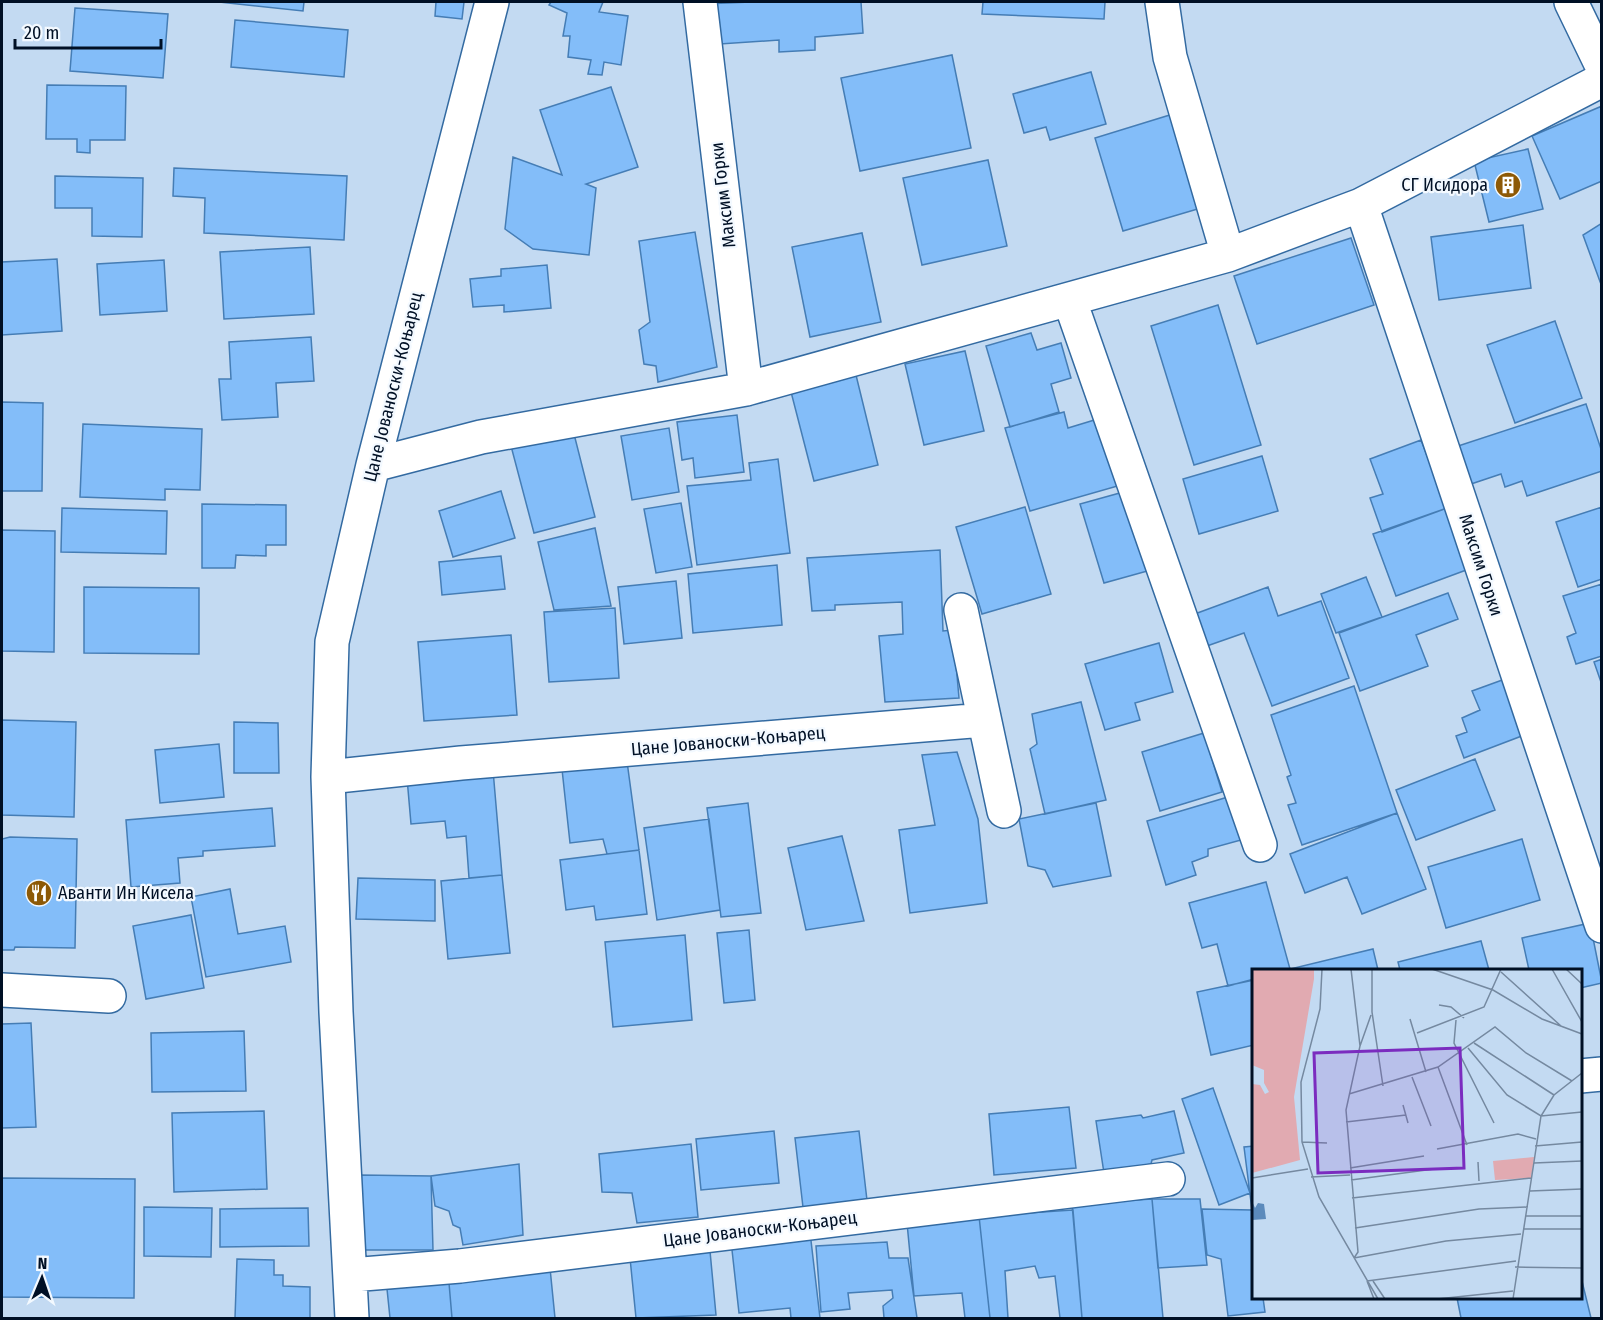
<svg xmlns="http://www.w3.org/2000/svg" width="1603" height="1320" viewBox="0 0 1603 1320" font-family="'Fira Sans Condensed',sans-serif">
<rect width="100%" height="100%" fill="#c3daf2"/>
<path fill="#83bdf9" stroke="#457db5" stroke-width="1.5" d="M219 2H304L303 11Z
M436 2H464L462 19 435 16Z
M551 2H603L599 12 628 16 621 65 604 62 602 75 588 74 591 60 568 57 570 36H563L567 13 549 5Z
M751 2H861L863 33 815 37V50L779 52V40L705 45 703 4Z
M983 2H1105L1104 19 982 14Z
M75 8 168 14 163 78 70 71Z
M235 20 348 30 344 77 231 67Z
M952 55 971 148 860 171 841 78Z
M1091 72 1106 124 1050 140 1046 127 1024 133 1013 94Z
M47 85 126 86 125 140H90V153L77 152V139H46Z
M611 87 638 167 586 184 596 188 589 255 533 249 505 229 513 157 562 175 540 110Z
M1602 106V181L1560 199 1532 136Z
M1173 114 1201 208 1123 231 1095 138Z
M1528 149 1543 209 1489 222 1474 161Z
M988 160 1007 246 922 265 903 178Z
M174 168 347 176 344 240 204 233 205 198 173 196Z
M55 176 143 178 142 237 92 236V208H55Z
M1602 223V287L1583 235Z
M1523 225 1531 288 1439 300 1431 237Z
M695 232 717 367 658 382 656 366 644 364 639 330 650 322 639 241Z
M862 233 881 322 810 337 792 247Z
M1351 238 1374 305 1257 344 1234 276Z
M310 247 314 314 224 319 220 252Z
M57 259 62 331 2 335V262Z
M164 260 167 311 100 315 97 264Z
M547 265 551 308 504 312V305L473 307 470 279 501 276V269Z
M1218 305 1261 445 1194 465 1151 326Z
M1555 321 1582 398 1515 423 1487 345Z
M1031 333 1037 350 1061 343 1071 378 1051 384 1059 412 1010 427 986 346Z
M311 337 314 381 276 383 278 417 222 420 219 379H231L229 342Z
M965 351 984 431 924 445 905 364Z
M855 371 878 465 814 481 790 388Z
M2 402 43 403 42 491H2Z
M1586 404 1602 452V471L1527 496 1522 481 1505 487 1501 474 1465 486 1452 448Z
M1064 412 1068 428 1101 418 1121 485 1030 511 1005 428Z
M737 415 744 472 695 478 693 458 682 460 677 422Z
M83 424 202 429 200 490 165 489V500L80 497Z
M669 428 679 492 632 500 621 436Z
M573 430 595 517 534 533 511 446Z
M1421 440 1447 508 1382 532 1370 498 1383 494 1370 459Z
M1262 456 1278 511 1199 534 1183 479Z
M778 459 790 553 697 565 687 486 751 480 749 463Z
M501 491 515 538 453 557 439 511Z
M1127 491 1151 570 1104 583 1080 504Z
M681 503 692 567 656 573 644 509Z
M202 504 286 505V545H266V556L236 555 235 568H202Z
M1025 507 1051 594 982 614 956 527Z
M1602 507V579L1578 587 1556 522Z
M62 508 167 511 166 554 61 552Z
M1447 508 1469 569 1396 596 1373 534Z
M595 528 611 606 554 610 538 542Z
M2 530 55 531 54 652 2 651Z
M940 550 943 631 953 630 959 698 885 702 879 636 903 634 902 602 835 605V610L812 611 807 558Z
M501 556 505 589 442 595 439 562Z
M777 565 782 625 693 633 688 574Z
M1366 577 1382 617 1336 633 1321 594Z
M676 581 682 638 624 644 618 587Z
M1602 584V656L1576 664 1567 637 1576 633 1563 596Z
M84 587 199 588V654L84 653Z
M1268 587 1278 616 1321 601 1349 678 1272 706 1244 633 1204 647 1192 615Z
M1448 593 1458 619 1416 635 1428 666 1360 691 1339 633Z
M615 608 619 678 549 682 544 612Z
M511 635 517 715 424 721 418 642Z
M1159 643 1173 692 1135 703 1140 720 1105 730 1085 664Z
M1602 659V685L1594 662Z
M1505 679 1527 734 1464 758 1456 736 1467 732 1462 718 1480 710 1472 691Z
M1354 686 1397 813 1302 845 1288 805 1296 803 1287 777 1291 775 1271 715Z
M1081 702 1106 800 1045 814 1030 749 1037 744 1032 714Z
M2 720 76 722 74 817 2 815Z
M234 722 278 723 279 773H234Z
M1204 733 1222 792 1160 811 1142 752Z
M219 744 224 797 160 803 155 750Z
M957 752 978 819 987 903 910 913 899 830 935 825 922 755Z
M626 754 639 850 607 854 603 839 570 843 561 760Z
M1475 759 1495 810 1416 840 1396 790Z
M493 770 502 875 469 878 466 836 447 838 445 821 411 824 407 778Z
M1228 797 1241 840 1208 849V856L1192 862 1196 875 1166 885 1147 821Z
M748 803 761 913 721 917 707 808Z
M1096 803 1111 876 1053 887 1045 870 1028 866 1019 819Z
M272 808 275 846 203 851V856L178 858 180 883 131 887 126 820Z
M1397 813 1426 889 1362 914 1347 877 1305 893 1290 854Z
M709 819 720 910 657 920 644 828Z
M842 836 864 921 806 930 788 848Z
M10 837 77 839 75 948 15 947 14 950H2V839Z
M1522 839 1540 900 1446 928 1428 867Z
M639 850 647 914 596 920 594 906 566 910 560 860Z
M502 875 510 953 448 959 441 881Z
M358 878 435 880V921L356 919Z
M1266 882 1290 969 1254 970V979L1228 986 1217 944 1202 948 1189 903Z
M230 889 238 934 285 926 291 962 206 977 191 897Z
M191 915 204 988 146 999 133 926Z
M1590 923 1602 983 1580 988V970H1529L1522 938Z
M749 930 755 1000 724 1003 717 933Z
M685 935 692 1020 613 1027 605 942Z
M1481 941 1489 970H1400L1398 962Z
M1373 949 1378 970H1290V969Z
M1254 980V1045L1211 1055 1197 992Z
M31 1023 36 1127 2 1128V1024Z
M244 1031 246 1091 152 1092 151 1033Z
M1213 1088 1250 1193 1219 1205 1182 1099Z
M1069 1107 1076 1168 994 1175 989 1114Z
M264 1111 267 1189 174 1192 172 1113Z
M1174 1111 1184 1153 1152 1160 1151 1164 1104 1173 1096 1121 1141 1115 1143 1118Z
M774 1131 779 1183 701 1190 696 1139Z
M859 1131 868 1209 804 1216 795 1138Z
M691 1144 698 1217 637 1223 632 1193 602 1192 599 1154Z
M1254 1146V1210H1252L1244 1147Z
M519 1164 523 1235 463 1245 460 1228 453 1225 449 1211 435 1206 431 1176Z
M360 1175 431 1176 433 1250H359Z
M2 1178 135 1179 134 1298 2 1297Z
M1152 1199H1200L1207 1265 1158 1268Z
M1152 1199 1163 1318H1082L1072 1204Z
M144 1207 212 1208 211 1257 144 1256Z
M308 1208 309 1246 220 1247V1209Z
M1202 1209 1252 1210 1254 1298H1263L1265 1312 1228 1316 1221 1259 1207 1255Z
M1073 1210 1082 1318H1060L1055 1276 1039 1278 1035 1266 1005 1271 1008 1318H990L979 1216Z
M979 1216 990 1318H965L962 1293 914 1296 907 1223Z
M810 1232 820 1318H791L790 1308 739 1313 731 1241Z
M887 1242 889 1258H908L917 1318H884L883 1306 893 1298 892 1290 848 1293 850 1309 821 1312 816 1246Z
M710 1251 716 1315 636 1318 630 1258Z
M237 1259 274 1260V1275H283V1286L310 1287V1318H235Z
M550 1268 555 1318H452L449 1283 502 1278 510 1273Z
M1580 1273 1591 1318H1461L1457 1298H1580Z
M449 1283 452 1318H390L387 1289Z"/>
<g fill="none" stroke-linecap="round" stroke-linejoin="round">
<defs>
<path id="minor" d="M700 2 746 389
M1162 2 1170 57 1228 255
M1571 2 1602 66
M1361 205 1602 926
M1070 301 1260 845
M373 465 481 437 746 389 1228 255 1361 205 1602 80
M961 610 1004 811
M328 777 461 763 984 720
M2 990 109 996
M1580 1076 1602 1074
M351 1275 460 1266 1168 1179
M352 1318 336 1012 328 777 332 642 373 465 492 2"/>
</defs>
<use href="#minor" stroke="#336aa1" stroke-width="36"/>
<use href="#minor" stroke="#fff" stroke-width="33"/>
</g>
<defs>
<symbol id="building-disc" viewBox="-11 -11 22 22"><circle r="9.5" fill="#8d5906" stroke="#f3f9ff"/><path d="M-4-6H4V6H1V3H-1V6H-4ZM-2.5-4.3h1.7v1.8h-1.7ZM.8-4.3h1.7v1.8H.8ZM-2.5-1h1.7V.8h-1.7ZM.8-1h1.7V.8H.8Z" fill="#fff"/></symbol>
<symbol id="restaurant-disc" viewBox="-11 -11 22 22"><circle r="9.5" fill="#8d5906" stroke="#f3f9ff"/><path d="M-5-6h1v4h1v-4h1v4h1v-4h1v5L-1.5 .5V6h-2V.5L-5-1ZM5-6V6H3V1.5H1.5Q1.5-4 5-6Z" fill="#fff"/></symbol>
</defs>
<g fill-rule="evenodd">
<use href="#building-disc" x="1493" y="170" width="30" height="30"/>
<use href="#restaurant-disc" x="24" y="878" width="30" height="30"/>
</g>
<g text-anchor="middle" stroke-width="4.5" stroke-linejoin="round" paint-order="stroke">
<g font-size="18" fill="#001025" stroke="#f3f9ff" text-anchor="end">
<text x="1488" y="191">СГ Исидора</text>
<text x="58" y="899" text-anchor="start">Аванти Ин Кисела</text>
</g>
<g font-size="18" fill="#001025" stroke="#f3f9ff">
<text transform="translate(723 195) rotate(-97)" y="6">Максим Горки</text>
<text transform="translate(393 387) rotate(-76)" y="6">Цане Јованоски-Коњарец</text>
<text transform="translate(1481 565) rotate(72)" y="6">Максим Горки</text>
<text transform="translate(728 741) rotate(-5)" y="6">Цане Јованоски-Коњарец</text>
<text transform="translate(760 1229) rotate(-7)" y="6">Цане Јованоски-Коњарец</text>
</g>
</g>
<g transform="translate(1252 969)">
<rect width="330" height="330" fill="#c3daf2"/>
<path d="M0 0H62V10L42 128 48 191 0 204V115L8 116 13 125 17 123 12 114V101L0 96ZM282 188 279 209 243 211 241 192Z" fill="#e1aab1"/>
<path d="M0 232 3 239 6 234 12 235 14 250 0 251Z" fill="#5b8abc"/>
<path fill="none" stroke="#7589a0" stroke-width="1.5" d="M70 0 68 40 49 113 50 173 67 228 126 330M99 0 108 77 94 141 106 283 102 289M120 0V43L131 117M180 0 241 21 290 50 330 65M300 0 330 53M314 0 330 15M249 3 309 57M187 36 199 38 212 49M158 50 174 103M204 51 202 74 242 154M165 64 232 38 249 0M222 74 302 126M108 77 119 46M216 79 255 126 289 147 330 143M186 98 215 176M160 108 179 157M97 125 186 98 243 58 274 84 320 112M151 136 156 154M94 153 154 146M50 173 75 174M283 177 330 173M185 180 266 165 284 170M226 193 227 212M282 194 330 192M98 199 172 187M59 208 98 206M0 209 56 200M99 211 182 200M278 222 330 220M100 229 279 209M274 247H330M103 259 227 240 276 238M271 260H330M102 289 194 272 269 265M263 298 330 299M115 312 264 292M115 312 122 330M121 312 133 330M185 330 261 322M261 330 289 147 302 126 330 104"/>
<path fill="#7b2cbf" fill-opacity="0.15" stroke="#7b2cbf" stroke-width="3" d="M208 79 212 199 66 204 62 84Z"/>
<rect width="330" height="330" fill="none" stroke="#001025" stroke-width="3"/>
</g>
<rect width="1603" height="1320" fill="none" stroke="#001025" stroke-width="6"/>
<g transform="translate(42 1278) rotate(2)" stroke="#f3f9ff" stroke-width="4.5" paint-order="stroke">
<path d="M0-4.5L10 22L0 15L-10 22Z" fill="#001025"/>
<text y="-9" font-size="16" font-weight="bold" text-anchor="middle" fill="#001025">N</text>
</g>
<path d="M15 39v9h146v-9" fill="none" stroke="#001025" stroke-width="3"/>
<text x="24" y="39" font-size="18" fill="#001025" stroke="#f3f9ff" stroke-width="4.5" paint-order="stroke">20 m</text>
</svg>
